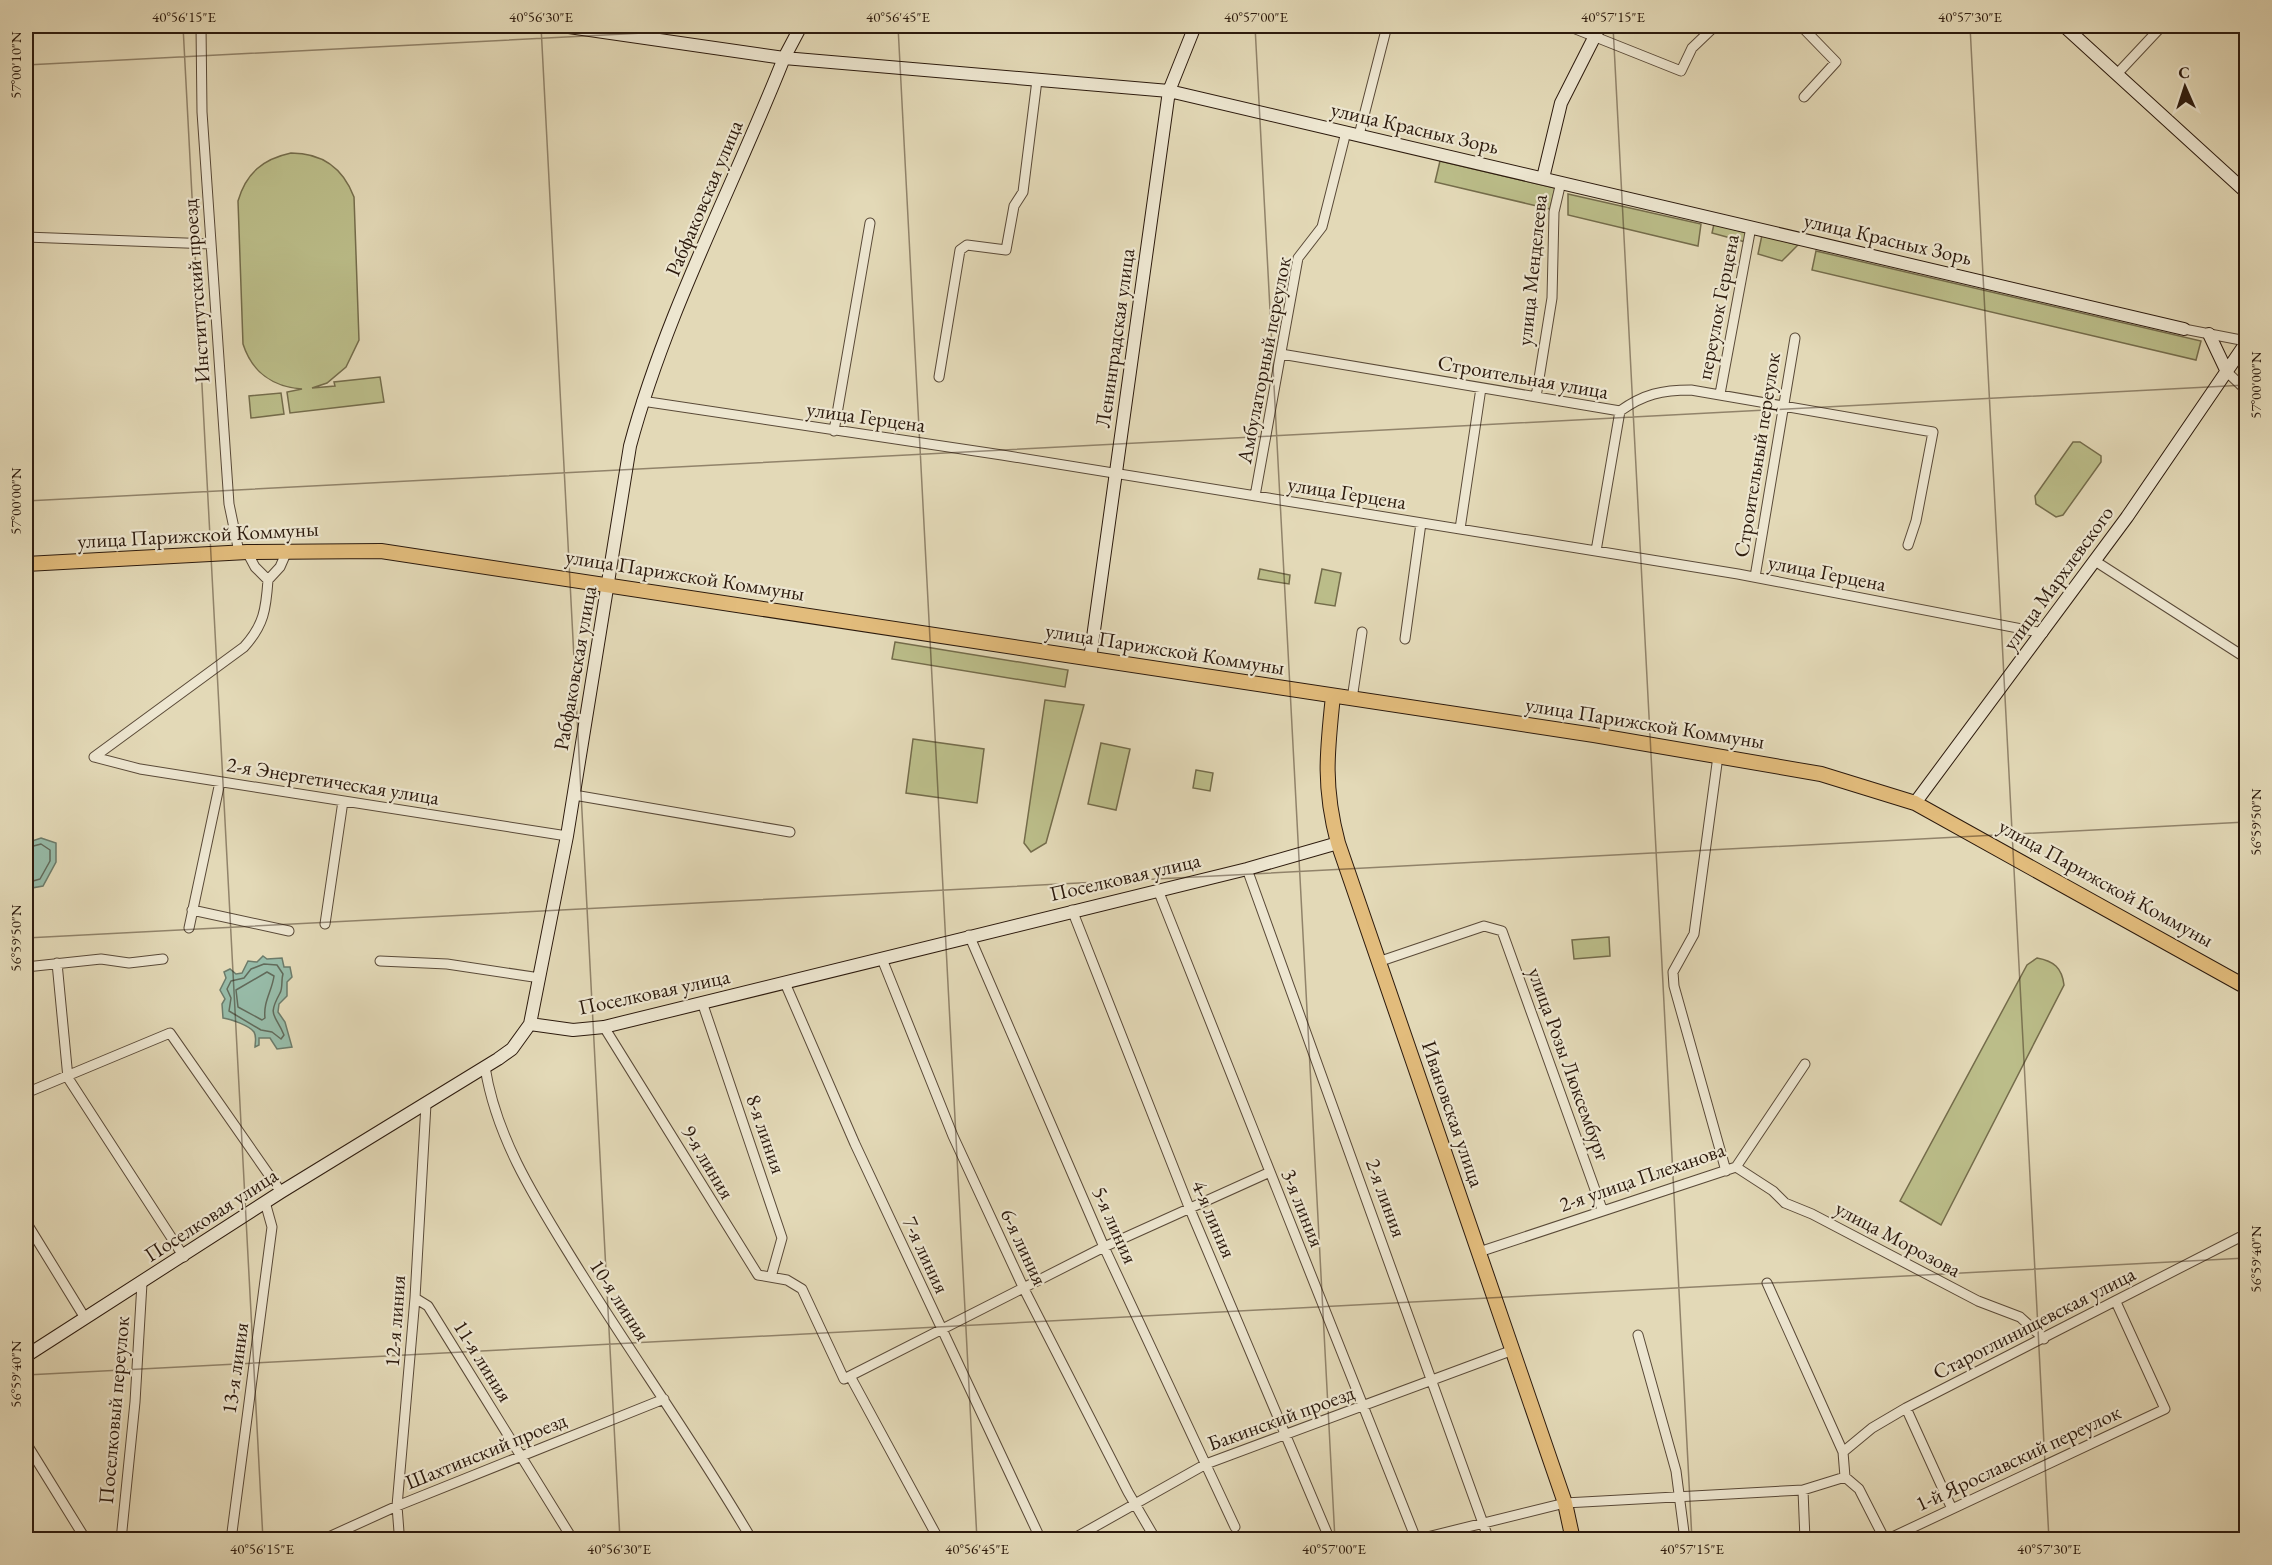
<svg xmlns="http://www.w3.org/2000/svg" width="2272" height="1565" viewBox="0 0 2272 1565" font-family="'EB Garamond',serif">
<rect width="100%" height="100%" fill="#e3d9b7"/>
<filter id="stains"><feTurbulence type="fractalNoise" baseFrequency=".00333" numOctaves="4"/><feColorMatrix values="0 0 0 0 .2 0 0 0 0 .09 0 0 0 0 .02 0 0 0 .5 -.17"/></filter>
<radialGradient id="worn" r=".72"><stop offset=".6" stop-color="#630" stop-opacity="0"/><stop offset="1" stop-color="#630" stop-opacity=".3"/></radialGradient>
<path fill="#bbbd89" stroke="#746c4b" stroke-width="1.5" d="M291 153C322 153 343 168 354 197L359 340 346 367 327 383 312 388 335 386 334 382 380 377 384 402 290 413 287 392 302 389C273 387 252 372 243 344L238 201C246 173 263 159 291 153Z
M1440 161 1555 188 1550 209 1435 182Z
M1568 194 1701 224 1698 246 1568 215Z
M1714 224 1751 234 1749 243 1712 233Z
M1762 235 1798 245 1782 261 1758 254Z
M1816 251 2201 341 2196 360 1812 270Z
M281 393 284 414 251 418 249 396Z
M2073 442H2080L2101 456V462L2063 515 2056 517 2036 504 2035 496Z
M1260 569 1290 575 1289 584 1258 579Z
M1322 569 1341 573 1335 606 1315 603Z
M895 642 1068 670 1065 687 892 659Z
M1045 700 1084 705 1046 843 1031 852 1024 843Z
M913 739 984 749 977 803 906 793Z
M1101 743 1130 749 1116 810 1088 804Z
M1196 770 1213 773 1210 791 1193 788Z
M1609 937 1610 956 1574 959 1572 940Z
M2037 958C2054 961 2062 968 2064 985L1941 1225 1900 1201 2027 965Z"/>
<path fill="#97bba8" stroke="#6c7b6a" stroke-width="1.5" d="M41 838 56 843V862L43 886 26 889V843Z
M263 956 267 959 282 958 284 967H290L292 977 287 982V996L279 1004 278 1012 285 1022 292 1047 277 1049 270 1038H259V1045L255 1047C255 1042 257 1037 254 1032 250 1026 231 1019 223 1018L222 1004 225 999 220 990 226 978 224 972 230 969 236 974 242 973 248 961 257 962Z"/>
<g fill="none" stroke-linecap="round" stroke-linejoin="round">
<path stroke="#626a5a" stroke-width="1.5" d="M26 848 41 844 50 850V861L40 879 26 883
M264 964 277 965 283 974C281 980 283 988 280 993 267 1017 275 1013 284 1035L281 1039 272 1032 261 1030 229 1011 231 998 227 989 231 981 244 978 251 969Z
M267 972 274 976C272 991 263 1002 265 1018L262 1020 238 1007 236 990Z"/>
<defs>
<path id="street" d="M201 26 202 112 229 504 239 552
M1568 26 1681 71 1692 48 1715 26
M1801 26 1836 62 1804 97
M618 34 622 26
M2117 74 2162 26
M1359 135 1387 26
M26 237 211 244
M2184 329 2246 341
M1281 354 1620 411C1644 394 1662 390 1691 390L1933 432 1916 521 1908 545
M2227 372 2246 390
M939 377 960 250 967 245 1006 250 1014 206 1023 192 1037 80
M1720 394 1751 227
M1536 397 1552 298 1554 212 1561 182
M642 401 1002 455 1738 574 2043 633
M834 431 870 223
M1255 496 1298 258 1322 227 1346 132
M1460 529 1481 388
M1596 551 1620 411
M247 552 255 567 268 580
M2095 561 2246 658
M1755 577 1795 338
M1405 639 1421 523
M1352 699 1362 632
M1718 756 1694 934 1673 972 1674 986 1726 1171
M94 757 140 769 567 836
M94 757 244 647C264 625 266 609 268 580L280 567 287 551
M574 795 790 832
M1247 869 1489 1540
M1158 890 1416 1539
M192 910 289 931
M1072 910 1189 1207 1330 1540
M325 924 343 801
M189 928 220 782
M969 935 1104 1247 1235 1527
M882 959 953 1136 1024 1289 1128 1492 1156 1540
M380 961 447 964 540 978
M1378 962 1484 926 1502 931 1602 1209
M57 963 68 1078 184 1257
M26 967 101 959 129 963 163 959
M785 983 855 1144 1041 1540
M702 1002 782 1238 771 1277
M604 1027 758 1275 787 1280 802 1289 844 1379 1104 1247 1270 1172
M485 1067C496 1138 536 1200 573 1260 631 1354 696 1444 752 1540
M26 1093 170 1033 281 1192
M1736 1167 1773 1191 1785 1203 1812 1214 1978 1301 2020 1317 2044 1339
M26 1222 85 1318
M1479 1252 1736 1167 1805 1064
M1767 1283 1843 1452 1845 1477 1859 1489 1885 1540
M415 1298 428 1306 573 1540
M1638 1335 1676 1471 1685 1540
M850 1376 939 1540
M1906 1408 1952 1509
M26 1443 86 1540
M1843 1452 1872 1428 1906 1408 2246 1234
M1803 1490 1805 1540
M121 1540 135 1402 142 1283
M231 1540 272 1227 265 1202
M322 1540 397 1506 664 1399
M403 1540 399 1532 397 1506 415 1298 426 1104
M1071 1540 1206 1464 1513 1350
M1415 1540 1565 1503 1803 1490 1845 1477
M1886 1540 2165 1409 2116 1302"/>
<path id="secondary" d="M562 26 784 58 1169 91 2184 329
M2064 26 2246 192
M1543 178 1561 103 1600 26
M2209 334 2227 372
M1090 659 1169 91 1195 26
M1915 803 2127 517 2246 343
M530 1024 573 1030 604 1027 1247 869 1338 843
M26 1356 281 1192 498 1059 512 1049 530 1024 567 836 630 446C666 312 733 187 784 58L801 26"/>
<path id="primary" d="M26 564 247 552 381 551 1594 735 1821 774 1915 803 2246 987
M1333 696C1327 752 1323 787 1338 843L1565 1503 1573 1540"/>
</defs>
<use href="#street" stroke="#5a4a38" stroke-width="11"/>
<use href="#secondary" stroke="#2c1a0d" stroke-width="14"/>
<use href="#primary" stroke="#2c1a0d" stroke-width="16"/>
<use href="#street" stroke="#ede6d0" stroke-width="9"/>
<use href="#secondary" stroke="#ede6d0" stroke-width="12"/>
<use href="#primary" stroke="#e2bc7c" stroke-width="14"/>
</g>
<path fill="none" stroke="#2c1a0d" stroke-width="1.5" stroke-opacity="0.45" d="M183 26 263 1540M541 26 620 1540M898 26 977 1540M1255 26 1335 1540M1613 26 1692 1540M1970 26 2049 1540M26 65 778 26M26 501 2246 385M26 938 2246 822M26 1375 2246 1258"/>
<g text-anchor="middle" stroke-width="4.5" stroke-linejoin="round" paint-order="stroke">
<g font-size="21" fill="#2c1a0d" stroke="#ede6d0">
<text transform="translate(1415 128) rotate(13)" y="7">улица Красных Зорь</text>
<text transform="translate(704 198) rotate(-67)" y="7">Рабфаковская улица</text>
<text transform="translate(1888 239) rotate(13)" y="7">улица Красных Зорь</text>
<text transform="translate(1532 270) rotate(-84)" y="7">улица Менделеева</text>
<text transform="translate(196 291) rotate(-94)" y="7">Институтский проезд</text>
<text transform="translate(1718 307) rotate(-79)" y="7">переулок Герцена</text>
<text transform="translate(1115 338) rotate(-82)" y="7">Ленинградская улица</text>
<text transform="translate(1264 360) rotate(-79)" y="7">Амбулаторный переулок</text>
<text transform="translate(1523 377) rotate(10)" y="7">Строительная улица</text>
<text transform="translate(866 417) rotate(8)" y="7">улица Герцена</text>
<text transform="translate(1757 455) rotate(-81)" y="7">Строительный переулок</text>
<text transform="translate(1347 493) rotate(9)" y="7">улица Герцена</text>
<text transform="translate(198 535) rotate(-3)" y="7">улица Парижской Коммуны</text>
<text transform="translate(1827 573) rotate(11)" y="7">улица Герцена</text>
<text transform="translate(685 575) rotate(9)" y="7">улица Парижской Коммуны</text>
<text transform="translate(2058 578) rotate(-54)" y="7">улица Мархлевского</text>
<text transform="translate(1165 649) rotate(9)" y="7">улица Парижской Коммуны</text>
<text transform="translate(575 668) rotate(-80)" y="7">Рабфаковская улица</text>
<text transform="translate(1645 723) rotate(9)" y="7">улица Парижской Коммуны</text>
<text transform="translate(333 781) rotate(9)" y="7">2-я Энергетическая улица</text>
<text transform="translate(1125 877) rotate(-13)" y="7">Поселковая улица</text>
<text transform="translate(2106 883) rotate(29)" y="7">улица Парижской Коммуны</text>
<text transform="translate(654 992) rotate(-12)" y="7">Поселковая улица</text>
<text transform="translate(1569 1064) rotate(70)" y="7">улица Розы Люксембург</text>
<text transform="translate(1453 1114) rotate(71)" y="7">Ивановская улица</text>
<text transform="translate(766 1134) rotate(71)" y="7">8-я линия</text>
<text transform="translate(708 1162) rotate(59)" y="7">9-я линия</text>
<text transform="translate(1642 1177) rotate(-19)" y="7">2-я улица Плеханова</text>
<text transform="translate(1386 1198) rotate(70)" y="7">2-я линия</text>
<text transform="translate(1303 1208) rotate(68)" y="7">3-я линия</text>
<text transform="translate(211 1215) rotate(-33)" y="7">Поселковая улица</text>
<text transform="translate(1214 1219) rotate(67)" y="7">4-я линия</text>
<text transform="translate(1115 1225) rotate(66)" y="7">5-я линия</text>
<text transform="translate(1898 1239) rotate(28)" y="7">улица Морозова</text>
<text transform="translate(1024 1247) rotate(65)" y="7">6-я линия</text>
<text transform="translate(926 1255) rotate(65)" y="7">7-я линия</text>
<text transform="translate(620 1300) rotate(57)" y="7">10-я линия</text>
<text transform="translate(395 1321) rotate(-86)" y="7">12-я линия</text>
<text transform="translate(2034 1323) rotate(-27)" y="7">Староглинищевская улица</text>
<text transform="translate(483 1361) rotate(58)" y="7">11-я линия</text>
<text transform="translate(235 1368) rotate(-82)" y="7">13-я линия</text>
<text transform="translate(114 1410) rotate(-85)" y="7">Поселковый переулок</text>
<text transform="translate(1281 1418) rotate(-20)" y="7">Бакинский проезд</text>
<text transform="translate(486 1451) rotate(-22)" y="7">Шахтинский проезд</text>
<text transform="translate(2018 1458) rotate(-25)" y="7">1-й Ярославский переулок</text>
</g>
</g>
<rect width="2272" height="1565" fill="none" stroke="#e3d9b7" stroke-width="66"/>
<g transform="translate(2185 87) rotate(357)" stroke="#ede6d0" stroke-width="4.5" paint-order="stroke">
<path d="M0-4.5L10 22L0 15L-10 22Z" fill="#2c1a0d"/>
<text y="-9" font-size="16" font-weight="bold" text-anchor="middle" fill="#2c1a0d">С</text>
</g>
<rect x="33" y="33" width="2206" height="1499" fill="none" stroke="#2c1a0d" stroke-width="2"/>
<g font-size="15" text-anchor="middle" fill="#2c1a0d">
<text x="184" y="22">40°56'15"E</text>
<text x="541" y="22">40°56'30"E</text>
<text x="898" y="22">40°56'45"E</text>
<text x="1256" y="22">40°57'00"E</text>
<text x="1613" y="22">40°57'15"E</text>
<text x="1970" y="22">40°57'30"E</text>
<text transform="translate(16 65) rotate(-90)" y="5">57°00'10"N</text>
<text transform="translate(2256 385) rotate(-90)" y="5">57°00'00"N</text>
<text transform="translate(16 501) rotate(-90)" y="5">57°00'00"N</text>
<text transform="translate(2256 822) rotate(-90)" y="5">56°59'50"N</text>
<text transform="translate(16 938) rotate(-90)" y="5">56°59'50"N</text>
<text transform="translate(2256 1259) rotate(-90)" y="5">56°59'40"N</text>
<text transform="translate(16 1374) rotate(-90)" y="5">56°59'40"N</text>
<text x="262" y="1554">40°56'15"E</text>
<text x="619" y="1554">40°56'30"E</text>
<text x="977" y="1554">40°56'45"E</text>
<text x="1334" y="1554">40°57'00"E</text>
<text x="1692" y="1554">40°57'15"E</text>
<text x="2049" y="1554">40°57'30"E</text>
</g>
<rect width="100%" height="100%" filter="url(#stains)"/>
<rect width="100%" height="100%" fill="url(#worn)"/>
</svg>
